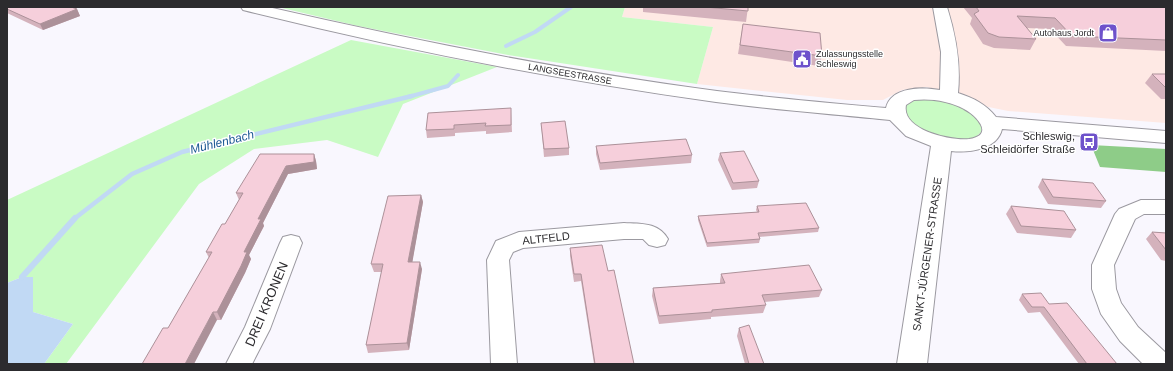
<svg xmlns="http://www.w3.org/2000/svg" width="1173" height="371" viewBox="0 0 1173 371" font-family="Arial,sans-serif">
<rect width="100%" height="100%" fill="#f9f7fe"/>
<path fill="#fee9e4" d="M625 7H1166V123L1008 111 979 105 966 96 926 87 902 90 883 100H847L697 84 713 27 622 17Z"/>
<path fill="#c9fbc4" d="M278 7H625L622 17 713 27 697 84 508 55 358 26Z
M351 40 497 67 403 104 378 157 327 140 254 149 199 184 66 364H44L73 324 33 312 22 277 7 283V200Z
M925 98 951 102 973 113 982 126 981 132 976 137 967 140 943 139 909 123 903 109C909 101 916 100 925 98Z"/>
<path fill="#8ecc88" d="M1091 145 1166 149V172L1100 167Z"/>
<path fill="#c1d9f4" d="M22 277H33V312L73 324 44 364H7V283Z"/>
<g fill="none" stroke-linecap="round" stroke-linejoin="round">
<path stroke="#c1d9f4" stroke-width="4" d="M506 46 535 32 571 7
M408 97 448 86 458 75"/>
<path stroke="#c1d9f4" stroke-width="4.5" d="M74 219 132 174 182 152 412 96"/>
<path stroke="#c1d9f4" stroke-width="6" d="M22 277 75 218"/>
<defs>
<path id="minor" d="M1141 200H1166V214H1144L1135 219 1114 265 1116 289 1121 303 1138 327 1166 353V364H1143L1120 341 1101 314 1092 289V265L1115 214 1119 209Z
M624 223C641 224 658 222 668 239L665 245 657 247 649 245 643 239H624L523 248 513 252 509 260 517 364H491L487 260 496 241 519 232Z
M291 235 299 237 302 243 270 329 252 364H226L245 327 280 243 283 237Z"/>
<path id="tertiary" d="M241 7H268C416 41 566 71 717 91 773 98 830 103 886 108 891 86 923 87 940 90L941 52 933 7H947C956 36 961 63 958 93 973 98 986 104 996 117L1166 131V143L1002 129C997 150 969 153 951 151L927 364H897L931 146 906 136 890 120C832 114 774 110 716 102 557 80 399 49 243 10ZM914 100C930 98 950 101 964 109 977 116 995 135 969 139 951 141 901 130 906 105Z"/>
</defs>
<use href="#minor" stroke="#9b99a0" stroke-width="2"/>
<use href="#tertiary" stroke="#9b99a0" stroke-width="2"/>
<use href="#minor" fill="#fff" fill-rule="evenodd"/>
<use href="#tertiary" fill="#fff" fill-rule="evenodd"/>
</g>
<path fill="#d4b2bc" d="M7 7 77 9 80 16 43 30 7 13Z
M643 7H748L746 22 643 12Z
M963 7H1166V51L1066 46 1050 29 1026 28 1036 39 1030 50 994 48 983 44 970 24 972 18Z
M743 24 822 56 819 66 738 54Z
M1152 74H1166V99H1161L1145 83Z
M511 108 512 132 486 134V131L455 133V136L427 138 426 130Z
M541 123 569 148V155L544 157Z
M596 146 692 155 691 163 600 170 596 154Z
M720 153 759 181 757 188 732 190 718 160Z
M314 154 316 161 317 169 288 174 263 223 264 226 249 255 251 259 245 273 221 320H217L168 328 209 258 206 252 225 224 239 200 236 193Z
M1042 179 1106 201 1101 208 1048 204 1038 187Z
M421 195 423 202 412 262 422 269 409 350 368 353 366 345 382 272H374L371 264Z
M757 206 819 228 818 232 759 237 760 239 759 243 707 247 698 220V216L757 212 756 210Z
M1011 206 1076 230 1071 238 1017 233 1006 214Z
M1152 232 1166 233V261L1161 260 1146 239Z
M570 248 608 271 634 364H594L581 281 574 282 570 256Z
M721 274 822 290 819 297 764 302 766 305 763 313 711 317V319L659 324 652 296 653 288 720 283V281Z
M1022 294 1049 304 1117 364H1079L1040 312 1028 313 1019 300Z
M739 328 764 364H745L737 336Z"/>
<path fill="#ac9199" d="M77 9 80 16 43 30 40 24Z
M314 154 316 161 317 169 288 174 263 223 264 226 249 255 251 259 245 273 221 320 217 312 258 219 286 166Z
M421 195 423 202 411 270 408 262Z
M420 262 422 269 409 350 407 343Z
M213 312 217 320 194 364H185Z"/>
<path fill="#f6cfdb" stroke="#ac9199" d="M7 7H71L77 9 40 24 7 9Z
M705 7H748V11Z
M976 7H1166V40L1072 36 1055 18 1017 16 1036 39 999 37 988 33 974 14 979 11Z
M743 24 820 33 822 56 740 45Z
M1152 74H1166V88Z
M511 108V125L485 126 486 123 454 125V129L426 130 428 113Z
M565 121 569 148 544 149 541 123Z
M686 139 692 155 600 163 596 146Z
M744 151 759 181 733 183 720 153Z
M260 154H314V162L286 166 258 219H261L244 252H247L241 266 217 312H213L185 364H142L163 328H168L212 252H206L222 224H225L243 193H236Z
M1042 179 1093 183 1106 201 1053 197Z
M421 195 408 262H420L407 343 366 345 383 264H371L388 196Z
M806 203 819 228 758 233 760 239 707 243 698 216 759 212 757 206Z
M1011 206 1064 211 1076 230 1021 226Z
M1152 232 1166 233V250Z
M602 245 608 271 614 270 634 364H595L581 274H574L570 248Z
M809 265 822 290 762 295 766 305 712 310V312L659 316 653 288 725 283 721 274Z
M1041 293 1049 304 1067 303 1117 364H1087L1044 307H1032L1022 294Z
M749 325 764 364H749L739 328Z"/>
<defs>
<symbol id="shop-square" viewBox="-11 -11 22 22"><rect x="-9" y="-9" width="18" height="18" rx="4" fill="#6e52cb" stroke="#fff"/><path d="M-5-2.5h2.3a2.7 3.5 0 0 1 5.4 0H5L5.5 6h-11ZM-1.5-2.5h3a1.5 2.3 0 0 0-3 0Z" fill="#fff"/></symbol>
<symbol id="civic-square" viewBox="-11 -11 22 22"><rect x="-9" y="-9" width="18" height="18" rx="4" fill="#6e52cb" stroke="#fff"/><path d="M-.6-6.5H3V-4.5H.6V-3L4-1V1h2V6H-6V1h2V-1L-.6-3ZM-1.2 2.5V6h2.4V2.5Z" fill="#fff"/></symbol>
<symbol id="bus-square" viewBox="-11 -11 22 22"><rect x="-9" y="-9" width="18" height="18" rx="4" fill="#6e52cb" stroke="#fff"/><path d="M-5-6H5V4H4V6H2V4H-2V6H-4V4H-5ZM-3.5-4V0h7V-4ZM-3.5 1.2v1.5H-2V1.2ZM2 1.2v1.5H3.5V1.2Z" fill="#fff"/></symbol>
</defs>
<g fill-rule="evenodd">
<use href="#shop-square" x="1097" y="22" width="22" height="22"/>
<use href="#civic-square" x="791" y="48" width="22" height="22"/>
<use href="#bus-square" x="1078" y="131" width="22" height="22"/>
</g>
<g text-anchor="middle" stroke-width="3" stroke-linejoin="round" paint-order="stroke">
<g font-size="9" fill="#2c2b2e" stroke="#fff" text-anchor="end">
<text x="1094" y="36">Autohaus Jordt</text>
<text x="816" y="57" text-anchor="start">Zulassungsstelle<tspan x="816" dy="10">Schleswig</tspan></text>
</g>
<g font-size="9" fill="#2c2b2e" stroke="#fff">
<text transform="translate(570 74) rotate(10)" y="3">LANGSEESTRASSE</text>
</g>
<g font-size="11" fill="#2c2b2e" stroke="#fff" text-anchor="end">
<text x="1075" y="140">Schleswig,<tspan x="1075" dy="13">Schleidörfer Straße</tspan></text>
</g>
<g font-size="11" fill="#2c2b2e" stroke="#fff">
<text transform="translate(546 238) rotate(-6)" y="4">ALTFELD</text>
<text transform="translate(927 254) rotate(-82)" y="4">SANKT-JÜRGENER-STRASSE</text>
</g>
<g font-size="12" font-style="italic" fill="#1b5893" stroke="#fff">
<text transform="translate(222 142) rotate(-14)" y="4">Mühlenbach</text>
</g>
<g font-size="13" fill="#2c2b2e" stroke="#fff">
<text transform="translate(266 304) rotate(-67)" y="5">DREI KRONEN</text>
</g>
</g>
<rect width="1173" height="371" fill="none" stroke="#2c2b2e" stroke-width="16"/>
</svg>
